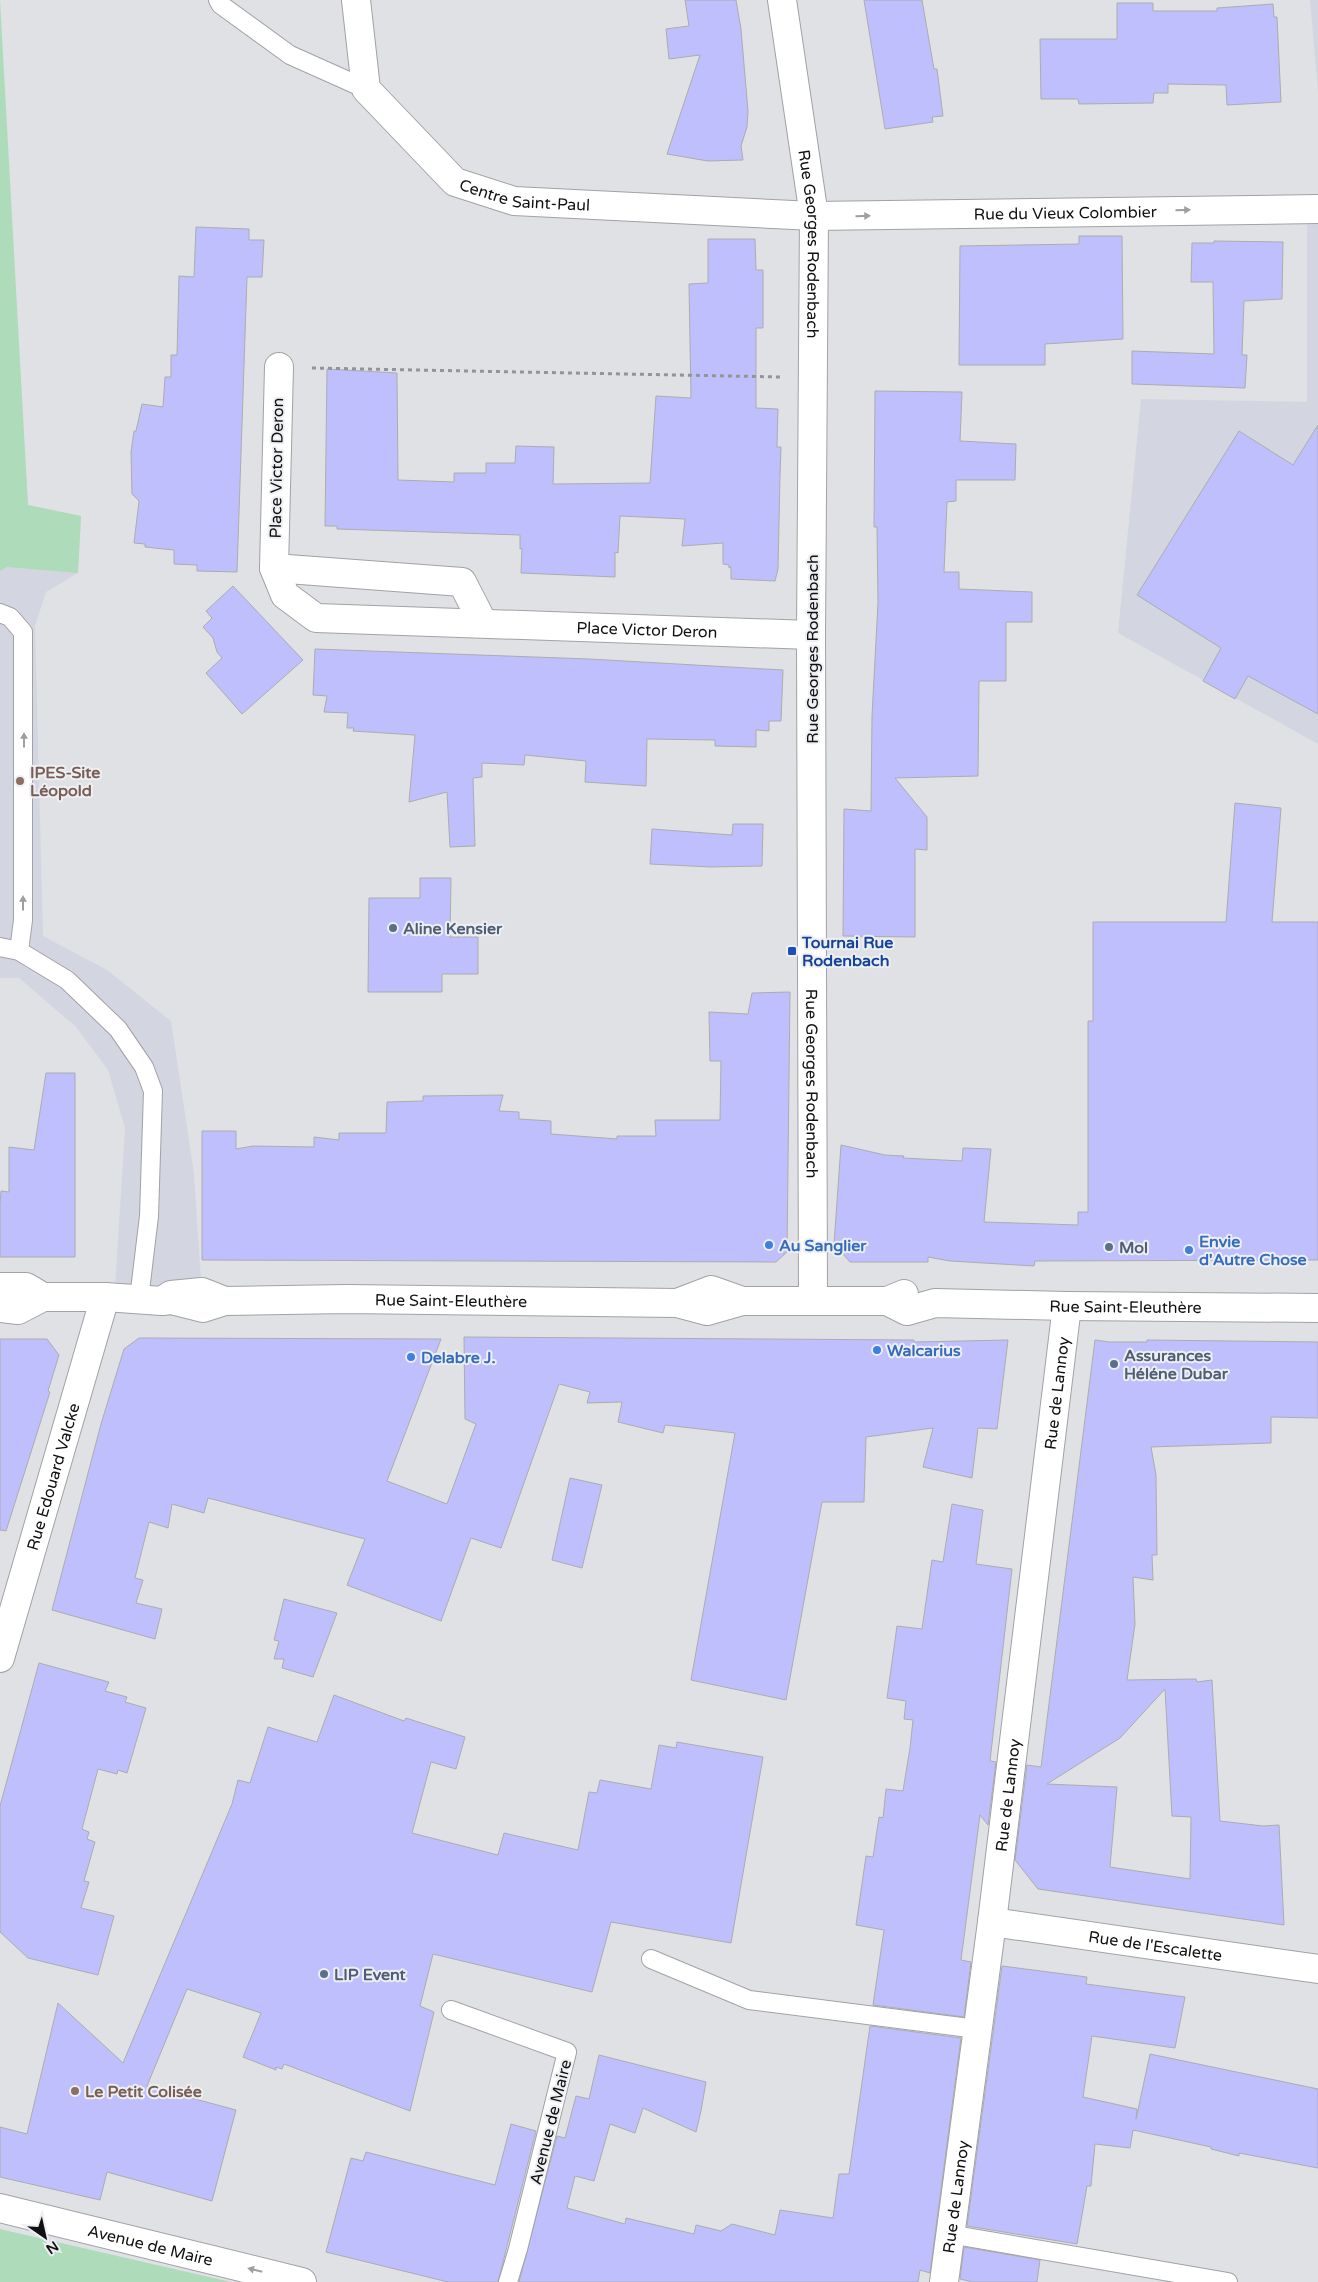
<svg xmlns="http://www.w3.org/2000/svg" width="1318" height="2282" viewBox="0 0 1318 2282" font-family="'Varela Round',sans-serif">
<rect width="100%" height="100%" fill="#e0e1e5"/>
<path fill="#d3d6e0" d="M1310 0H1318V92Z
M0 42 28 505 81 516 78 573 46 592 35 626 43 936 107 970 171 1021 194 1174 201 1281 115 1289 125 1128 108 1070 76 1027 19 978H0Z
M1307 222H1318V744L1118 633 1141 399 1307 402Z"/>
<path fill="#aedcbb" d="M0 0 28 505 81 516 78 573 7 567 0 571Z
M0 2229 231 2282H0Z"/>
<path fill="#bebffc" stroke="#acacaf" fill-rule="evenodd" d="M685 0H736L741 29 748 111 747 127 741 146 743 160 708 161 667 154 700 55 669 59 666 29 689 26Z
M864 0H922L934 69H937L943 116 932 117 933 122 885 129Z
M1117 3H1153V11H1217V8L1273 4 1274 17H1277L1281 102 1227 105 1226 85 1168 84V93H1154L1153 103 1079 104 1078 99H1041L1040 39H1117Z
M196 227 249 229V240H264L262 277H247L237 572 197 571V565L174 564V550L145 547V544L134 543 139 501 132 494 131 452 134 431H136L142 404 163 407 165 377H171V355H177L179 276 194 277Z
M1079 236H1122L1123 339 1045 344V365H959L960 246 1079 244Z
M708 239H755L756 270H763V328H756V408L778 409 777 447H781L780 476 778 569 775 581 731 579V567L729 568V565L723 564V543L682 546 685 519 620 516 618 553 615 552V577L521 573 522 548 520 549V535L337 529V526H325L327 369 397 373 398 480 454 482V473H486V463H515L516 446 554 447 553 484 650 483 656 396 691 398 689 284 708 283Z
M1214 241 1283 242 1282 299 1244 301 1242 355H1247L1245 388 1132 384V351L1214 354 1213 282H1191L1192 243H1214Z
M875 391 962 392 960 441 1016 444 1015 480H956V501L947 502 944 572H959V589L1032 592V622H1006V681H979L978 776 895 778 927 817V850L915 849V937L843 936 844 809 871 811 872 716 878 603 877 527H874Z
M1318 425V714L1248 676 1235 699 1203 681 1221 648 1137 595 1239 431 1293 465Z
M233 586 303 660 242 714 206 673 222 658 217 652 213 638 203 627 212 618 206 611Z
M315 649 589 659 783 670 781 721H769V731L756 730V747L715 746V740L647 739 646 786 585 782 586 761 525 755 524 765 482 763V777L473 778 475 846 450 847 447 792 409 802 415 735 353 731 354 728H347L348 713 324 712 327 696 313 695Z
M1235 803 1281 808 1272 922H1318V1260L1035 1261 1034 1266 950 1261 928 1257V1262H850L834 1244 841 1145 885 1155 904 1156 903 1158 962 1161 963 1148 991 1149 984 1222 1078 1225V1212H1088V1021H1093V922H1226Z
M733 824H763L762 866 711 867 650 864 652 829 732 835Z
M420 878H451L450 937H478V974H442V992H368L369 898H420Z
M790 992 787 1252 776 1262 202 1260V1131H236V1149L253 1146 314 1147V1137L339 1140V1133H386L387 1102 423 1101V1096L503 1095 499 1111 519 1112V1119L551 1121V1134L617 1139V1136H656L655 1120H720L721 1061H710L709 1012 748 1014 752 993Z
M46 1073H75V1257H0V1204L1 1191 9 1192V1147L34 1150Z
M464 1337 914 1340V1342L1008 1340 997 1429 978 1428 972 1478 923 1467 933 1428 866 1437 864 1502H822L786 1700 691 1680 735 1433 665 1425 663 1433 618 1422 622 1402 587 1403 590 1392 559 1384 501 1548 471 1538 441 1621 347 1585 365 1539 208 1498 204 1513 172 1504 168 1528 149 1522 135 1578 143 1580 136 1603 162 1609 155 1639 52 1610 101 1424 124 1349 139 1338 441 1339 387 1481 447 1504 476 1424 465 1419Z
M0 1339H47L59 1355 48 1391 50 1392 6 1531 0 1530Z
M1095 1340 1109 1342H1147V1340L1318 1342V1418L1271 1417V1443L1151 1447 1156 1475 1157 1555H1152L1153 1580 1133 1577 1135 1624 1127 1680 1196 1679 1197 1682 1212 1680 1220 1821 1263 1826 1279 1825 1284 1925 1038 1889 1015 1860 1027 1765 1041 1767ZM1165 1689 1172 1816 1191 1817 1190 1879 1110 1867 1117 1787 1047 1784 1120 1738Z
M570 1478 602 1485 582 1568 552 1560Z
M952 1504 983 1510 976 1564 1012 1569 990 1761 996 1762 988 1825 980 1815 961 1960 971 1962 964 2017 873 2005 884 1930 856 1925 866 1856 873 1857 879 1817 883 1818 886 1789 903 1791 910 1748 913 1720 904 1719 906 1701 887 1698 897 1626 922 1629 932 1560 943 1562Z
M284 1599 337 1613 313 1677 282 1668 284 1659H274L279 1641 274 1640Z
M39 1663 109 1682 105 1691 127 1697 125 1702 146 1708 127 1773 118 1770 117 1774 98 1769 82 1829 89 1832 87 1839 95 1842 84 1881 89 1882 81 1908 114 1916 98 1975 28 1958 0 1932V1806Z
M334 1695 404 1721 406 1718 465 1737 456 1769 431 1762 412 1833 498 1855 504 1833 578 1850 589 1792 597 1793 600 1780 651 1789 659 1745 676 1748 677 1742 763 1757 731 1943 611 1922 592 1992 433 1954 420 2006 434 2012 410 2111 284 2064 282 2069 276 2067V2070L243 2057 261 2013 187 1989 147 2086 236 2110 212 2201 107 2172 100 2200 0 2177V2127L27 2134 58 2003 123 2063 232 1804 238 1780 250 1783 268 1727 317 1742Z
M1002 1966 1087 1977 1086 1984 1185 1997 1175 2048 1092 2036 1083 2097 1137 2109 1136 2119 1150 2054 1318 2089V2168L1239 2153V2156L1211 2149V2147L1133 2130 1130 2148 1095 2144 1091 2186H1087L1077 2244 967 2226Z
M870 2026 961 2038 930 2273 920 2270 918 2282H519L557 2136 565 2138 576 2096 589 2099 599 2055 706 2082 701 2111 696 2132 643 2108 635 2133 610 2124 594 2181 575 2176 567 2208 625 2224 626 2218 694 2234 696 2225 721 2231 732 2224 775 2235 780 2210 833 2218 839 2174H849Z
M511 2124 536 2131 498 2282H448L326 2252 351 2158 363 2161 366 2152 495 2185Z
M964 2247 1040 2260 1037 2282H973L960 2279Z"/>
<g fill="none" stroke-linecap="round" stroke-linejoin="round">
<defs>
<path id="lane" d="M218 0 221 5 290 55 366 89
M0 613 10 617 23 632V920L19 951
M0 947 19 951 67 980 118 1029 144 1067 153 1091 149 1216 139 1299
M651 1959 749 2000 977 2029
M451 2010 567 2052 518 2249 508 2282
M949 2234 1228 2282"/>
<g id="street">
<path id="s1" d="M356 0 366 89 455 182 514 201 814 216 1318 209"/>
<path id="s2" d="M782 0 814 216 811 635 813 1300"/>
<path id="s3" d="M279 367 274 568 285 595 316 618 811 635"/>
<path d="M274 568 462 582 483 623"/>
<path d="M0 1287H26L43 1297 18 1310 0 1308"/>
<path d="M202 1292 225 1301 203 1308 171 1300 162 1301 171 1295Z"/>
<path d="M43 1297H105L162 1301"/>
<path id="s4" d="M225 1301 347 1299 677 1303 707 1311 742 1301 711 1290 677 1303"/>
<path d="M742 1301H887L904 1294"/>
<path id="s5" d="M887 1301 907 1311 935 1303 1067 1306 1318 1308"/>
<path id="s6" d="M0 1658 105 1297"/>
<path id="s7" d="M992 1922 1318 1969"/>
<path id="s8" d="M0 2208 302 2282"/>
<path id="s9" d="M944 2282 992 1922 1067 1306"/>
</g>
</defs>
<use href="#lane" stroke="#a0a2a5" stroke-width="20"/>
<use href="#street" stroke="#a0a2a5" stroke-width="30"/>
<path stroke="#939497" stroke-width="3" stroke-dasharray="4 4" stroke-linecap="butt" d="M312 368 781 377"/>
<use href="#lane" stroke="#fff" stroke-width="18"/>
<use href="#street" stroke="#fff" stroke-width="28"/>
</g>
<defs><path id="oneway-solid" d="M-6-.8H1V-3.2L6.5 0L1 3.2V.8H-6Z" transform="scale(1.25)"/></defs>
<g fill="#9f9fa0">
<use href="#oneway-solid" transform="translate(1183 210) rotate(-1)"/>
<use href="#oneway-solid" transform="translate(863 216) rotate(-1)"/>
<use href="#oneway-solid" transform="translate(24 740) rotate(-90)"/>
<use href="#oneway-solid" transform="translate(23 903) rotate(-90)"/>
<use href="#oneway-solid" transform="translate(255 2270) rotate(-166)"/>
</g>
<g fill="#8d6e63" stroke="#edeff2" stroke-width="2">
<circle cx="20" cy="781" r="5"/>
<circle cx="75" cy="2091" r="5"/>
</g>
<g fill="#5c6f8a" stroke="#edeff2" stroke-width="2">
<circle cx="393" cy="928" r="5"/>
<circle cx="1109" cy="1247" r="5"/>
<circle cx="1114" cy="1364" r="5"/>
<circle cx="324" cy="1974" r="5"/>
</g>
<rect fill="#1a4fb4" stroke="#edeff2" stroke-width="2" x="787" y="946" width="10" height="10" rx="2.5"/>
<g fill="#3f7fe0" stroke="#edeff2" stroke-width="2">
<circle cx="769" cy="1245" r="5"/>
<circle cx="1189" cy="1250" r="5"/>
<circle cx="877" cy="1350" r="5"/>
<circle cx="411" cy="1357" r="5"/>
</g>
<g text-anchor="middle" stroke-width="4" stroke-linejoin="round" paint-order="stroke">
<g font-size="16" fill="#101011" stroke="#edeff2">
<text dy="6" stroke="none"><textPath href="#s1" startOffset="290">Centre Saint-Paul</textPath></text>
<text dy="6" stroke="none"><textPath href="#s1" startOffset="832">Rue du Vieux Colombier</textPath></text>
<text dy="6" stroke="none"><textPath href="#s2" startOffset="246">Rue Georges Rodenbach</textPath></text>
<text transform="translate(276 468) rotate(-89)" y="6">Place Victor Deron</text>
<text dy="6" stroke="none"><textPath href="#s3" startOffset="600">Place Victor Deron</textPath></text>
<text transform="translate(812 649) rotate(-90)" y="6">Rue Georges Rodenbach</text>
<text dy="6" stroke="none"><textPath href="#s2" startOffset="1086">Rue Georges Rodenbach</textPath></text>
<text dy="6" stroke="none"><textPath href="#s4" startOffset="226">Rue Saint-Eleuthère</textPath></text>
<text dy="6" stroke="none"><textPath href="#s5" startOffset="242">Rue Saint-Eleuthère</textPath></text>
<text dy="6" stroke="none"><textPath href="#s9" startOffset="896">Rue de Lannoy</textPath></text>
<text dy="6" stroke="none"><textPath href="#s6" startOffset="189">Rue Edouard Valcke</textPath></text>
<text dy="6" stroke="none"><textPath href="#s9" startOffset="491">Rue de Lannoy</textPath></text>
<text dy="6" stroke="none"><textPath href="#s7" startOffset="165">Rue de l'Escalette</textPath></text>
<text transform="translate(550 2122) rotate(-76)" y="6">Avenue de Maire</text>
<text dy="6" stroke="none"><textPath href="#s9" startOffset="86">Rue de Lannoy</textPath></text>
<text dy="6" stroke="none"><textPath href="#s8" startOffset="155">Avenue de Maire</textPath></text>
</g>
<g font-size="16" font-weight="bold" fill="#785e54" stroke="#edeff2" text-anchor="start">
<text x="30" y="778">IPES-Site<tspan x="30" dy="18">Léopold</tspan></text>
<text x="85" y="2097">Le Petit Colisée</text>
</g>
<g font-size="16" font-weight="bold" fill="#4e5e75" stroke="#edeff2" text-anchor="start">
<text x="403" y="934">Aline Kensier</text>
<text x="1119" y="1253">Mol</text>
<text x="1124" y="1361">Assurances<tspan x="1124" dy="18">Héléne Dubar</tspan></text>
<text x="334" y="1980">LIP Event</text>
</g>
<g font-size="16" font-weight="bold" fill="#164399" stroke="#edeff2" text-anchor="start">
<text x="802" y="948">Tournai Rue<tspan x="802" dy="18">Rodenbach</tspan></text>
</g>
<g font-size="16" font-weight="bold" fill="#366cbe" stroke="#edeff2" text-anchor="start">
<text x="1199" y="1247">Envie<tspan x="1199" dy="18">d'Autre Chose</tspan></text>
<text x="779" y="1251">Au Sanglier</text>
<text x="887" y="1356">Walcarius</text>
<text x="421" y="1363">Delabre J.</text>
</g>
</g>
<g transform="translate(45 2237) rotate(146)" stroke="#edeff2" stroke-width="4" paint-order="stroke">
<path d="M0-4L9 19L0 12L-9 19Z" fill="#101011"/>
<text y="-8" font-size="14" font-weight="bold" text-anchor="middle" fill="#101011">N</text>
</g>
</svg>
